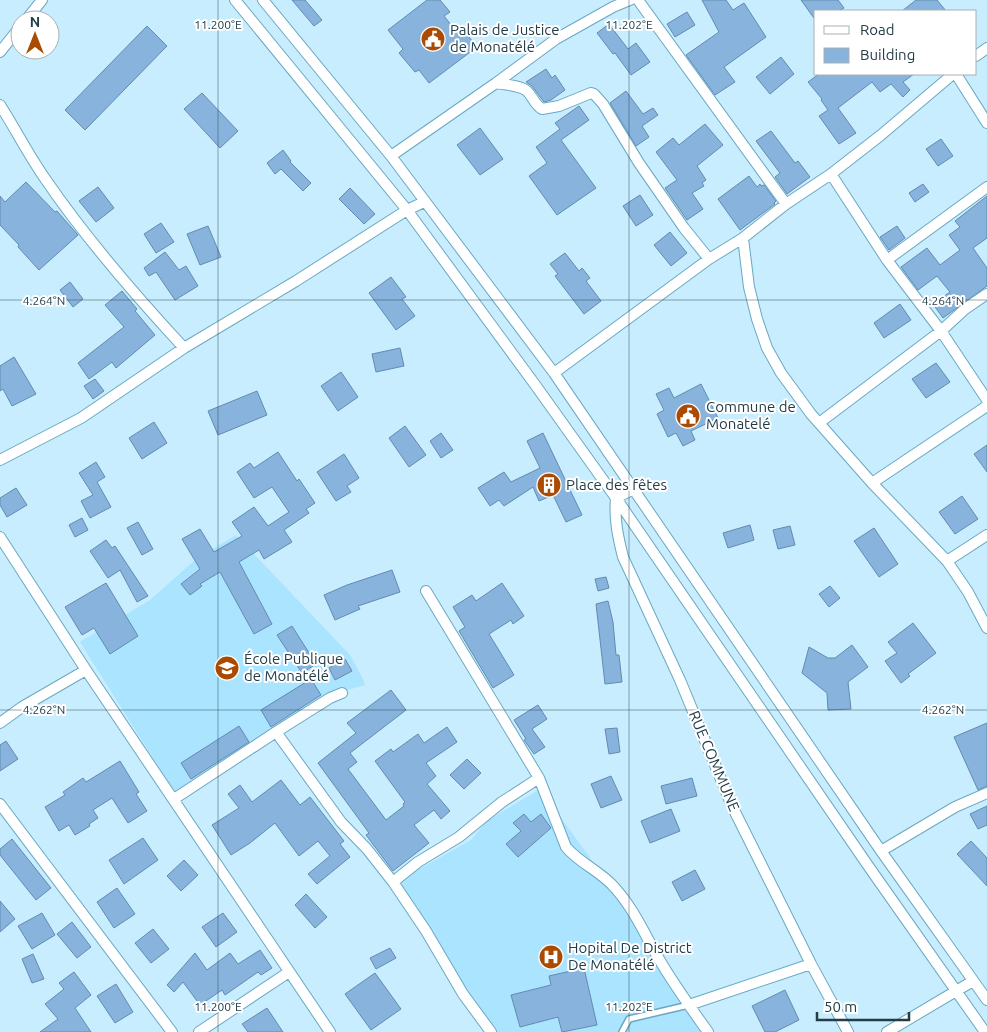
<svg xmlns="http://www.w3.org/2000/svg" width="987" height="1032" viewBox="0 0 987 1032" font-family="Ubuntu,sans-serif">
<rect width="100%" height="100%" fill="#c8edfe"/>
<path fill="#abe4fe" d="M236 535 350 655 364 681 365 685 337 693 175 793 80 642 150 600 195 560Z
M540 789 588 855 707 1032H495L396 882 471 840 487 821Z"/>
<path fill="#88b3dc" stroke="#618bb2" d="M292 0H305L322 20 314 26Z
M427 0H440L450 12 444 16 456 31 461 27 477 47 429 83 419 70 415 72 399 53 403 49 388 30Z
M702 0H726L733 10 744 3 766 37 724 67 735 82 715 95 686 55 719 32Z
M801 0H838L844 8 839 11H816V21Z
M916 0H937L946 11H902Z
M687 12 695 25 675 37 667 24Z
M609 24 628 49 636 43 650 62 631 75 615 53 613 54 597 33Z
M147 26 167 46 85 130 65 110Z
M781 57 794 74 770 94 756 77Z
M546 69 552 78 555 75 565 90 551 100 544 102 532 86 526 82Z
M819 74H914L903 82 910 90 903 97 891 84 880 92 872 82 838 108 856 133 839 144 819 116 828 110 821 100 822 99 808 82Z
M626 91 643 114 653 108 658 115 642 126 649 137 636 146 610 103Z
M202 93 238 131 220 148 184 109Z
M579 106 589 120 561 140 596 188 557 215 529 176 547 163 536 147 560 129 555 123Z
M705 124 723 145 697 166 706 180 702 183 704 186 692 193 703 209 687 220 665 188 677 180 656 152 673 138 679 145Z
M480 128 503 159 480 175 457 145Z
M771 131 795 163 798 161 810 177 787 194 775 177 780 173 756 141Z
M941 139 953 156 938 166 926 149Z
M283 150 291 161 290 162 311 183 303 191 281 169 275 174 267 163Z
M749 176 757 187 760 184 761 186 764 185 776 201 774 203 775 204 740 230 718 199Z
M26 182 55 212 57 211 78 235 39 270 18 247 19 245 0 225V196L5 202Z
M923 184 929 192 915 202 909 193Z
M98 187 114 208 96 222 79 201Z
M350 188 375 214 364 224 339 199Z
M640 195 653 215 636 226 623 206Z
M987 196V238L973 248 987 268V286L943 318 933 304 950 292 937 276 918 290 901 267 927 248 940 265 960 250 949 235 960 227 955 221Z
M161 223 174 242 156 253 144 234Z
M208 226 221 257 200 265 187 234Z
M897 226 905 238 889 250 880 237Z
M670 232 687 253 671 266 654 245Z
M165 252 179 270 186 266 198 286 175 300 156 272 149 276 144 268Z
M565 253 579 271 582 268 590 278 586 281 601 301 584 314 555 276 558 274 550 264Z
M391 277 406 297 402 299 415 316 396 330 369 293Z
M70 282 83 299 73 307 60 290Z
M122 291 137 309 135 311 155 335 116 368 112 362 89 379 78 363 124 327 105 305Z
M900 304 911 320 884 338 874 323Z
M400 348 404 366 376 372 372 354Z
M14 357 36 394 12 406 3 389 0 391V366Z
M936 363 950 382 926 398 912 379Z
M341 372 358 397 338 411 321 386Z
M95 379 104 391 93 399 84 386Z
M701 384 718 418 691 431 695 440 683 446 676 433 668 437 657 414 664 410 656 394 669 388 674 398Z
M257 391 267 415 218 435 208 411Z
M154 422 167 443 142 459 129 438Z
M405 426 426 455 409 467 389 438Z
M441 433 453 450 441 458 430 441Z
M543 433 582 515 566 522 553 495 539 501 533 487 504 506 499 500 490 506 478 488 504 472 511 482 540 468 527 441Z
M987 445V472L974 454Z
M278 452 297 481 299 479 315 503 306 509 309 513 284 530 292 542 264 559 259 550 239 562 272 624 254 634 220 572 200 584 202 586 190 595 181 584 200 569 182 539 200 529 214 552 242 536 232 522 254 507 268 526 289 512 272 487 254 498 237 472 250 463 254 468Z
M344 454 359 478 347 486 351 492 336 501 317 472Z
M96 462 105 477 97 482 111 507 90 518 81 501 93 495 79 473Z
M16 488 27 505 7 517 0 505V498Z
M962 496 978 519 955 534 939 512Z
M82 518 88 530 75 537 69 525Z
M138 522 153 549 142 555 127 528Z
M750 525 754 540 728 548 723 533Z
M790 526 795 545 778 549 773 530Z
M874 528 898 564 879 577 854 541Z
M106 540 112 548 115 546 148 596 137 602 120 570 108 578 90 551Z
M392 570 400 592 358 606 360 609 335 620 324 595 347 585Z
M606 577 609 588 598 591 595 579Z
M106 583 138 636 110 654 94 628 82 635 65 607Z
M502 583 524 616 513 624 511 620 489 634 514 675 493 688 459 631 465 627 453 607 472 595 476 601Z
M830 586 840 598 829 607 819 594Z
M608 601 613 622 616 655H619L622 682 605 684 596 604Z
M913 623 936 653 908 674 910 676 901 683 885 661 897 653 888 642Z
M292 626 316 664 302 673 277 635Z
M852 645 868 667 848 682 851 709 828 710 827 693 802 673 809 647 828 658H835Z
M345 659 352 671 335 680 329 668Z
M311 679 321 695 271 727 261 710Z
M391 690 406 710 350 753 357 762 348 769 386 820 404 806 403 804 405 802 375 761 391 749 393 752 418 734 424 743 447 727 457 742 426 763 436 776 427 784 450 811 441 819 434 810 414 825 429 843 393 871 366 835 369 833 318 763 356 733 347 723Z
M538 705 547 719 532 729 545 747 534 754 524 740 526 739 514 720Z
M987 723V786L978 790 954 737Z
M239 726 249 742 191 779 181 763Z
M617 728 620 752 609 754 605 729Z
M6 741 18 759 0 771V745Z
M467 759 481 773 464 789 450 775Z
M120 761 139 792 136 794 147 811 128 823 112 798 93 810 98 818 89 824 90 826 75 835 69 825 59 831 45 807 65 795 63 792 83 778 86 782Z
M611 776 622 800 601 808 591 784Z
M692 778 697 796 666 804 661 786Z
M281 780 300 805 310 797 344 841 340 844 350 857 317 884 308 874 330 856 318 841 299 856 275 823 250 843 231 855 212 825 239 808 228 794 240 785 252 802Z
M987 806V825L978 829 970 814Z
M671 809 680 831 650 843 641 821Z
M524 814 531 822 541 814 551 828 518 857 506 844 521 831 513 823Z
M143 838 158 860 124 884 109 860Z
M12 839 51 888 36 900 0 855V849Z
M971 841 987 858V886L957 854Z
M184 860 198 875 181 891 167 876Z
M695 870 705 889 682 901 672 882Z
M117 888 135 914 114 928 97 902Z
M306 894 327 917 315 928 295 905Z
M0 901 15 919 0 932Z
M42 913 55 935 32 949 18 926Z
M223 913 237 932 216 947 202 927Z
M72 922 91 947 77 958 57 934Z
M153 929 169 949 151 963 135 943Z
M390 948 396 958 376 969 370 958Z
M260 950 272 968 261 975 258 972 225 995 222 990 200 1005 183 982 174 992 167 985 195 953 207 970 230 953 238 964Z
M33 954 44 979 32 983 22 959Z
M584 968 597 1025 562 1032 558 1017 520 1027 511 995 551 985 549 976Z
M74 972 91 995 75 1008 91 1032H40L58 1019 45 1004 64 989 59 983Z
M375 973 401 1009 371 1030 345 994Z
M116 984 133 1012 115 1023 97 996Z
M785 990 799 1020 775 1032H765L752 1006Z
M267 1008 283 1032H248L242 1024Z"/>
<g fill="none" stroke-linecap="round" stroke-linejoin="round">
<defs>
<path id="lane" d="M622 1032 629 1019 689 1005"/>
<path id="street" d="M235 0 407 210 536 386 616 498 869 867 985 1032
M263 0 391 156 554 373 881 851 987 1000
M638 0 786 204
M26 20 42 0
M0 52 20 27
M976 56 987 48
M953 74 881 135 831 174 786 204 743 238 749 287 757 319 767 348 781 373 811 414 872 483 947 561 968 592 987 628
M956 74 987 123
M496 83C505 85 520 85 527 91 533 97 535 105 542 109L559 106 591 93 594 94 603 104 639 163 684 228 709 259
M0 105C16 130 29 156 46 180 87 240 135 295 184 348
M391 156 496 83 556 39 613 7 630 0
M831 174 887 260 941 331 987 400
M887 260 987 187
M554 373 709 259 743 238
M819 423 941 331 965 309 987 294
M0 460 81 418 184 348 296 281 407 210 424 202
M872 483 987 406
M632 490 616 498C614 519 618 537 623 557L680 680 732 806 811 964 848 1032
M0 537 86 670 330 1032
M947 561 987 535
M426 591 539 778 566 847C580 864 601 871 615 888 634 909 645 935 659 959 674 985 691 1008 708 1032
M0 723 22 707 86 670
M276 732 330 698 342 693
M174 799 276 732 341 822 367 849 393 882 426 931 463 994 491 1032
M0 804 172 1032
M881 851 955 807 987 793
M393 882 418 862 459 837 502 802 539 778
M689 1005 811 964
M199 1032 289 972
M887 1032 973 981"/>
</defs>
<use href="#lane" stroke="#69a8c3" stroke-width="8"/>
<use href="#street" stroke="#69a8c3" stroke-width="12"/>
<use href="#lane" stroke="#fff" stroke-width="5"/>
<use href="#street" stroke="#fff" stroke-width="10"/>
</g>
<path fill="none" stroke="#233d48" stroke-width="1" stroke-opacity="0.45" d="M218 0V1032M629 0V1032M0 300H987M0 710H987"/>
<defs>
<symbol id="civic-disc" viewBox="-11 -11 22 22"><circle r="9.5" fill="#ab4b01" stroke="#fff"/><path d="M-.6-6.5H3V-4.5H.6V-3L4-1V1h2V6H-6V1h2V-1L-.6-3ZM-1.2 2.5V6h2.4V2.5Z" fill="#fff"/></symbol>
<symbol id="building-disc" viewBox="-11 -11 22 22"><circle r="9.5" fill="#ab4b01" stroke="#fff"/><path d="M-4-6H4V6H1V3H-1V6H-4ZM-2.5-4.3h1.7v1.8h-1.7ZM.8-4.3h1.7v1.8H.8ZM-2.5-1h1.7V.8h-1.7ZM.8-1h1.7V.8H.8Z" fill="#fff"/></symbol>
<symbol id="school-disc" viewBox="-11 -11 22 22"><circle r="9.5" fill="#ab4b01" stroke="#fff"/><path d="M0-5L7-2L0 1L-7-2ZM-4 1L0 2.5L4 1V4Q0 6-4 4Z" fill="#fff"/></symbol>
<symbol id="hospital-disc" viewBox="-11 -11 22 22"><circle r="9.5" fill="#ab4b01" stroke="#fff"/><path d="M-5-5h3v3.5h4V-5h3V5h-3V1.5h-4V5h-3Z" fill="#fff"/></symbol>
</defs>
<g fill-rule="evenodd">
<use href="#civic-disc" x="419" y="25" width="28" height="28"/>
<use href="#civic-disc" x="674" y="402" width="28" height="28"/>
<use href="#building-disc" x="535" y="471" width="28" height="28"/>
<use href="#school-disc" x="213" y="654" width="28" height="28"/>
<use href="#hospital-disc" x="537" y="943" width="28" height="28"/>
</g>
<g text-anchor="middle" stroke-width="4" stroke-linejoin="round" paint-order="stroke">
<g font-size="15" fill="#233d48" stroke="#fff" text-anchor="start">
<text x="450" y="35">Palais de Justice<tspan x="450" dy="17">de Monatélé</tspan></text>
<text x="706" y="412">Commune de<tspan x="706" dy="17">Monatelé</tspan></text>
<text x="566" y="490">Place des fêtes</text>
<text x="244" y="664">École Publique<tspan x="244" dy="17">de Monatélé</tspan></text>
<text x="568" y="953">Hopital De District<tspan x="568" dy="17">De Monatélé</tspan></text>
</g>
<g font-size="15" fill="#233d48" stroke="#fff">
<text transform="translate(714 761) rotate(67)" y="5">RUE COMMUNE</text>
</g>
</g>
<g font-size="12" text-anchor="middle" fill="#233d48" stroke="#fff" stroke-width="4" stroke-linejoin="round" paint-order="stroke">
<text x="218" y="29">11.200°E</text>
<text x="629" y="29">11.202°E</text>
<text x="44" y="305">4.264°N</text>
<text x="943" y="305">4.264°N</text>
<text x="44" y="714">4.262°N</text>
<text x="943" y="714">4.262°N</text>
<text x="218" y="1011">11.200°E</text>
<text x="629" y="1011">11.202°E</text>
</g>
<rect x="814" y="10" width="162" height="65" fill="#ffffff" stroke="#a7b1b6"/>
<rect x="824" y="26" width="25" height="8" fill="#ffffff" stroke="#a7b1b6"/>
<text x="860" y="35" font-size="15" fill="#233d48">Road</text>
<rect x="824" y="48" width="25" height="15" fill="#88b3dc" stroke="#a7b1b6"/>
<text x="860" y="60" font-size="15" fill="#233d48">Building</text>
<g transform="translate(35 35)"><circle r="24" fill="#ffffff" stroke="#a7b1b6"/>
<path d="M0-4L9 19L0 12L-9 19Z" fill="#ab4b01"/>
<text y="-8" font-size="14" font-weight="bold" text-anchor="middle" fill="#233d48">N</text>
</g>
<path d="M817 1012v8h92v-8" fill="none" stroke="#233d48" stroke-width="2.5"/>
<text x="824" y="1012" font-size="15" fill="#233d48" stroke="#ffffff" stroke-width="4" paint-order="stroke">50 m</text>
</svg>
